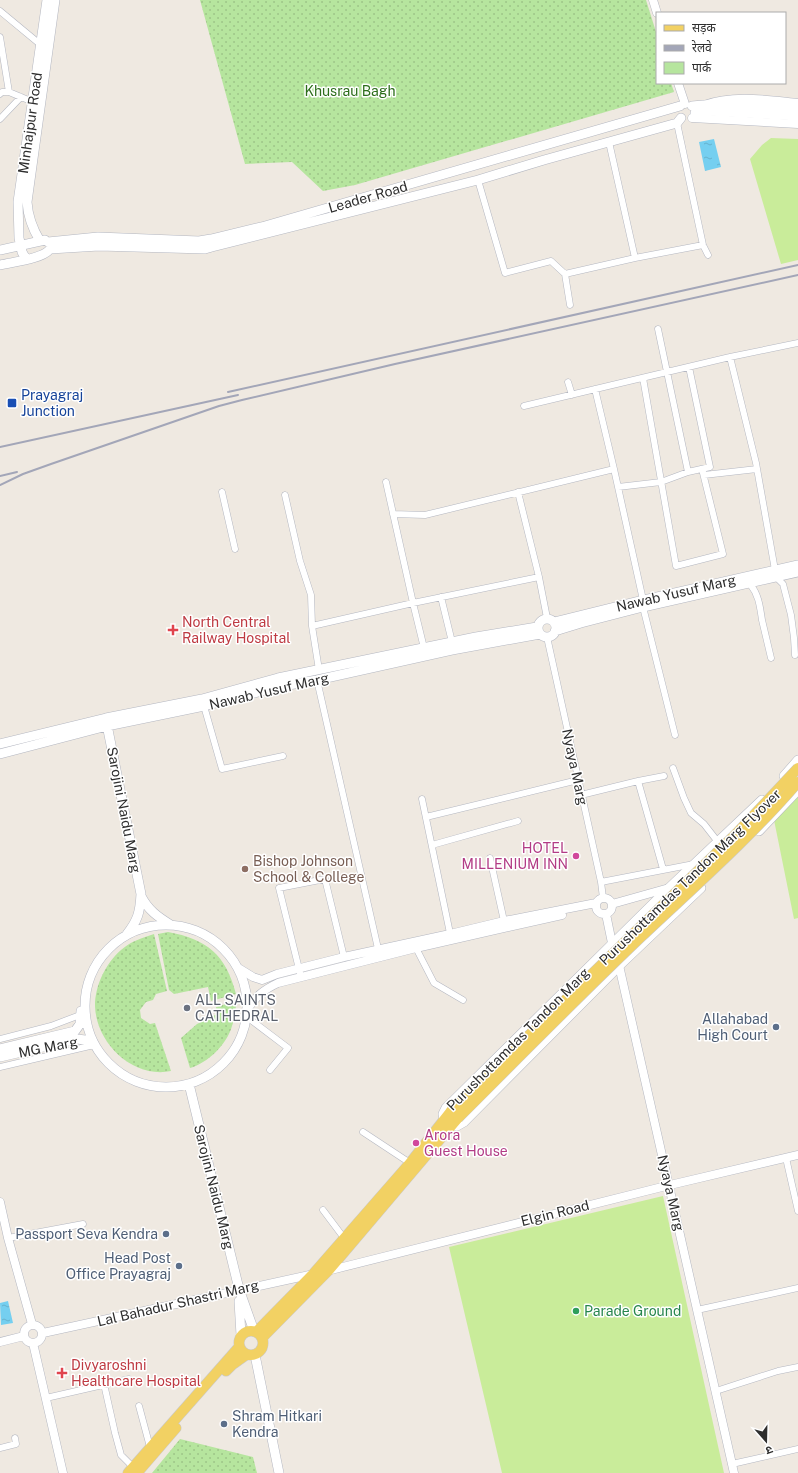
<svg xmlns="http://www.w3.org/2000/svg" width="798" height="1473" viewBox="0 0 798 1473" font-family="'Public Sans','Noto Sans Devanagari',sans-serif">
<defs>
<pattern id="green-dots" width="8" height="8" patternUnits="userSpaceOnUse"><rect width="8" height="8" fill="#b6e59e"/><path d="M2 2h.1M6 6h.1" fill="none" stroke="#9dc588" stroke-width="1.8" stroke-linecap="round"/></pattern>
<pattern id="water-ripples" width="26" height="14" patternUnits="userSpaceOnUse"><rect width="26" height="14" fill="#75cff0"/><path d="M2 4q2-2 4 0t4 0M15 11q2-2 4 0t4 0" fill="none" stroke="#66b2ce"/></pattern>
</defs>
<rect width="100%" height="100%" fill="#efe9e1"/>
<path fill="url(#green-dots)" d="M200 0H646L657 35V83H671L674 92 355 185 323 191 292 162 245 164Z
M168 932C207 939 226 955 236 994L211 1001 208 987 174 994 169 990 158 934Z
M154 934 167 991 156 994 153 1000 146 1002 140 1010 141 1018 150 1024 155 1023 171 1071C133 1079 96 1043 95 1006 95 985 106 963 121 950 131 941 142 938 154 934Z
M236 1001C236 1009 235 1018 232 1026 227 1044 208 1063 190 1068L181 1038 197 1024 217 1014 216 1007Z
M180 1439 253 1457 257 1473H152Z"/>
<path fill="#c9ec9a" d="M771 138 798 139V260L781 264 750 159 762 145Z
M798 786V918L794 919 773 815Z
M663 1196 724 1473H502L449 1247Z"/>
<path fill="url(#water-ripples)" d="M714 139 721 167 705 171 699 142Z
M8 1301 13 1323 1 1325 0 1303Z"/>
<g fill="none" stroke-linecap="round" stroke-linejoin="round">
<defs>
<path id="minor" d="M0 11 41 45
M0 37 9 92
M0 94 2 92H9L33 102
M0 119 21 97
M677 123 703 245 708 255
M609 142 635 258
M478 180 505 273 551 261 565 274 570 305
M565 274 635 258 703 245
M658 329 688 472
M730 357 756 463 775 570
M643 378 676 566 723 554 702 469
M568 382 572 395
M595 389 614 469 643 600
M524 406 730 357 798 343
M704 475 757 469
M386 482 413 603 424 648
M618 487 661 482 688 472 710 467 689 367
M222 492 235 549
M518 492 539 577 547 618
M285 495 300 561 311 595 312 626 319 670
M393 514 425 515 614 469
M777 578 783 584 791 615 794 638 795 655
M750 584C759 595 760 607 762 620 765 633 768 645 771 658
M441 597 452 642
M643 607 675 735
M312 626 413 603 539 577
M547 637 601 882 603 898
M317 680 379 953
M204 706 222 769 283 756
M673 768 684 798 691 813 704 824 718 842
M638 781 663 869
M581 795 638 781 664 776
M422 799 451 938
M426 817 578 780
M432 845 518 821
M490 858 504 921
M601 882 694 864
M416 948 434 983 463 1000
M300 973 279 888 325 879 344 957
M247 1017 288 1048 270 1070
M0 1039 51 1026 80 1015
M0 1067 94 1045
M363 1132 410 1163
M786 1158 798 1211
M323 1210 344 1238
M8 1238 83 1224
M697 1310 798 1288
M104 1384 115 1433 121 1455 133 1467
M716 1391 778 1371 798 1367
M46 1398 129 1379
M139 1406 150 1447
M0 1448 16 1444 15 1438
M732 1464 798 1449"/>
<path id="tertiary" d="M653 0 657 13
M678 83 685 104
M704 105C733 94 768 100 798 103
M692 118 798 124
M596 906a8 8 0 1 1 16 0a8 8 0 1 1-16 0Z
M612 904 669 888
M606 914 613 948
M618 961 734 1473
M240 969 253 977 262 980 277 974 344 957 450 934 504 921 596 903
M248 1008C258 995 263 990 278 983L416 948 562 915
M0 1202 8 1238 32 1324
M327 1271 670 1185 798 1155
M24 1334a9 9 0 1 1 18 0a9 9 0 1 1-18 0Z
M43 1333 314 1274
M0 1342 24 1336
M33 1343 63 1473"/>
<path id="secondary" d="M692 106 703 105 798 108
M695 113 708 111 798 116
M40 241C32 228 28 217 27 202L55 0
M48 242 98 237 199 241 211 239 265 226 680 106
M50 249 99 246 205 249 212 247 478 180 544 160 677 123 681 118
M0 250 45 240
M26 259 22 252 19 238 18 202 47 0
M0 265C12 262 43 259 50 249
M538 628a9 9 0 1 1 18 0a9 9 0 1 1-18 0Z
M554 622 643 600 798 565
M555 631 581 623 643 607 798 572
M106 720 141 894C140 912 138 920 127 934
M0 744 106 718 202 699 278 678 476 637 537 627
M0 754 107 726 204 706 277 687 317 680 452 650 540 634
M784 776 798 760
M759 831 798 790
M141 896C148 910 158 917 171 925
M85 1006a81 81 0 1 1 162 0a81 81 0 1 1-162 0Z
M0 1049 75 1031 80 1024 81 1011
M0 1057 77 1039 85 1040 94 1045
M189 1084 239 1289 254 1331
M444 1119 443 1114 446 1108 669 888 762 800
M451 1125 457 1126 464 1122 620 965 701 888
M239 1301 241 1335
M255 1355 279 1473"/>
<path id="primary" d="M239 1343a12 12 0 1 1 24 0a12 12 0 1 1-24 0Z
M256 1332 313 1274 410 1163 451 1111
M262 1338 329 1270 458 1118
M226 1371 232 1365 246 1355
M128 1473 239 1347
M137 1473 176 1428"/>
</defs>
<use href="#minor" stroke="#b4b7c1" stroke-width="7"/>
<use href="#tertiary" stroke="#b4b7c1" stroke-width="9"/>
<use href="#secondary" stroke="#b4b7c1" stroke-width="10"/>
<use href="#primary" stroke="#c9c9c9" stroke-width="11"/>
<use href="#minor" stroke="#fff" stroke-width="6"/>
<use href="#tertiary" stroke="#fff" stroke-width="8"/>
<use href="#secondary" stroke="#fff" stroke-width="9"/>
<use href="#primary" stroke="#f2d163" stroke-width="10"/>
<path stroke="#a3a6b8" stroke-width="2" d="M228 392 798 265
M0 447 238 395
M0 476 17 472
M0 485 23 474 51 464 219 406 242 400 395 364 798 275"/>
<defs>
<path id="primary-bridge" d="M451 1111 737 833 798 768
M458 1118C519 1057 579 996 641 937 694 887 750 838 798 782"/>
</defs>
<use href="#primary-bridge" stroke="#c9c9c9" stroke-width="11" stroke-linecap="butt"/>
<use href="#primary-bridge" stroke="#f2d163" stroke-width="10"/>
</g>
<rect fill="#1a4fb4" stroke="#fff" stroke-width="1.5" x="7" y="398" width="10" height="10" rx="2"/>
<g fill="#e0444e" stroke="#fff" stroke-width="1.5">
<path d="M171 624h4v4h4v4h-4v4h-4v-4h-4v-4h4z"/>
<path d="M60 1367h4v4h4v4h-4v4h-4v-4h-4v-4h4z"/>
</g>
<g fill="#d1479c" stroke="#fff" stroke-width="1.5">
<circle cx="576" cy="856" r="4"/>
<circle cx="416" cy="1143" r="4"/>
</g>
<circle fill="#8d6e63" stroke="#fff" stroke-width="1.5" cx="245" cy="869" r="4"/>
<circle fill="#6b7280" stroke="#fff" stroke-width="1.5" cx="187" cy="1008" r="4"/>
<g fill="#5c6f8a" stroke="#fff" stroke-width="1.5">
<circle cx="776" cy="1027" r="4"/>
<circle cx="166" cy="1234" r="4"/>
<circle cx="179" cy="1266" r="4"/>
<circle cx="224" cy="1424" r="4"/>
</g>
<circle fill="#2e9e5b" stroke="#fff" stroke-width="1.5" cx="576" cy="1311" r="4"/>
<g text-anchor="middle" stroke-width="3" stroke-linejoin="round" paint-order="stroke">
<g font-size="14" fill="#2c6e1b" stroke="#fff">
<text x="350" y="96">Khusrau Bagh</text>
</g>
<g font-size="14" fill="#2e2e2e" stroke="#fff">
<text transform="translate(30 123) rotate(-82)" y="5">Minhajpur Road</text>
<text transform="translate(368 197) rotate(-16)" y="5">Leader Road</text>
<text transform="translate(676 593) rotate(-13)" y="5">Nawab Yusuf Marg</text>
<text transform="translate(269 691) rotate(-13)" y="5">Nawab Yusuf Marg</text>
<text transform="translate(575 767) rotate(78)" y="5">Nyaya Marg</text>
<text transform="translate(124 810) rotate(79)" y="5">Sarojini Naidu Marg</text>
<text transform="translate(690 877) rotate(-44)" y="5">Purushottamdas Tandon Marg Flyover</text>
<text transform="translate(518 1039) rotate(-45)" y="5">Purushottamdas Tandon Marg</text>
<text transform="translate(48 1047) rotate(-11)" y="5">MG Marg</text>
<text transform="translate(214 1187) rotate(76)" y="5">Sarojini Naidu Marg</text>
<text transform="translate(671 1193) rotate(77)" y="5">Nyaya Marg</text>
<text transform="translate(555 1213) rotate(-14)" y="5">Elgin Road</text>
<text transform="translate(178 1303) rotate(-13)" y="5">Lal Bahadur Shastri Marg</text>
</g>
<g font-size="14" fill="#164399" stroke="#fff" text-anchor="start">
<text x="21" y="400">Prayagraj<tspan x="21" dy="16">Junction</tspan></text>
</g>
<g font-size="14" fill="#be3a42" stroke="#fff" text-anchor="start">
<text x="182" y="627">North Central<tspan x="182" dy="16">Railway Hospital</tspan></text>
<text x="71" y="1370">Divyaroshni<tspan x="71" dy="16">Healthcare Hospital</tspan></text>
</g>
<g font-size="14" fill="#b23c85" stroke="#fff" text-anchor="end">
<text x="568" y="853">HOTEL<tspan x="568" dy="16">MILLENIUM INN</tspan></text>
<text x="424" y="1140" text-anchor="start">Arora<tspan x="424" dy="16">Guest House</tspan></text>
</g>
<g font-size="14" fill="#785e54" stroke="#fff" text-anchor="start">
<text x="253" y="866">Bishop Johnson<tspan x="253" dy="16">School &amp; College</tspan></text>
</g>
<g font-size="14" fill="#5b616d" stroke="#fff" text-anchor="start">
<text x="195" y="1005">ALL SAINTS<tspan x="195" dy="16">CATHEDRAL</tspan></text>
</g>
<g font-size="14" fill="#4e5e75" stroke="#fff" text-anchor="end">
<text x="768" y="1024">Allahabad<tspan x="768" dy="16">High Court</tspan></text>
<text x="158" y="1239">Passport Seva Kendra</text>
<text x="171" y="1263">Head Post<tspan x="171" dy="16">Office Prayagraj</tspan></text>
<text x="232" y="1421" text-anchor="start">Shram Hitkari<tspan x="232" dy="16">Kendra</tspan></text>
</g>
<g font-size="14" fill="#27864d" stroke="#fff" text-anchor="start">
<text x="584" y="1316">Parade Ground</text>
</g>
</g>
<rect x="656" y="12" width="130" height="72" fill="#ffffff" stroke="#ababab"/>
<rect x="664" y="25" width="20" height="6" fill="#f2d163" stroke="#ababab"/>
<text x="692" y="32" font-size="12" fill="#2e2e2e">सड़क</text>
<rect x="664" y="45" width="20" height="6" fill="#a3a6b8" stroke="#ababab"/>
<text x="692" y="52" font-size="12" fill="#2e2e2e">रेलवे</text>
<rect x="664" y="62" width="20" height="12" fill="#b6e59e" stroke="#ababab"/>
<text x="692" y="72" font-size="12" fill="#2e2e2e">पार्क</text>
<g transform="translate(766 1441) rotate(160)" stroke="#ffffff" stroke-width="3" paint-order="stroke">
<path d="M0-3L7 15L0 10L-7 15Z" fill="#2e2e2e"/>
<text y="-6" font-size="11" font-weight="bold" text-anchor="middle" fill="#2e2e2e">उ</text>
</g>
</svg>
